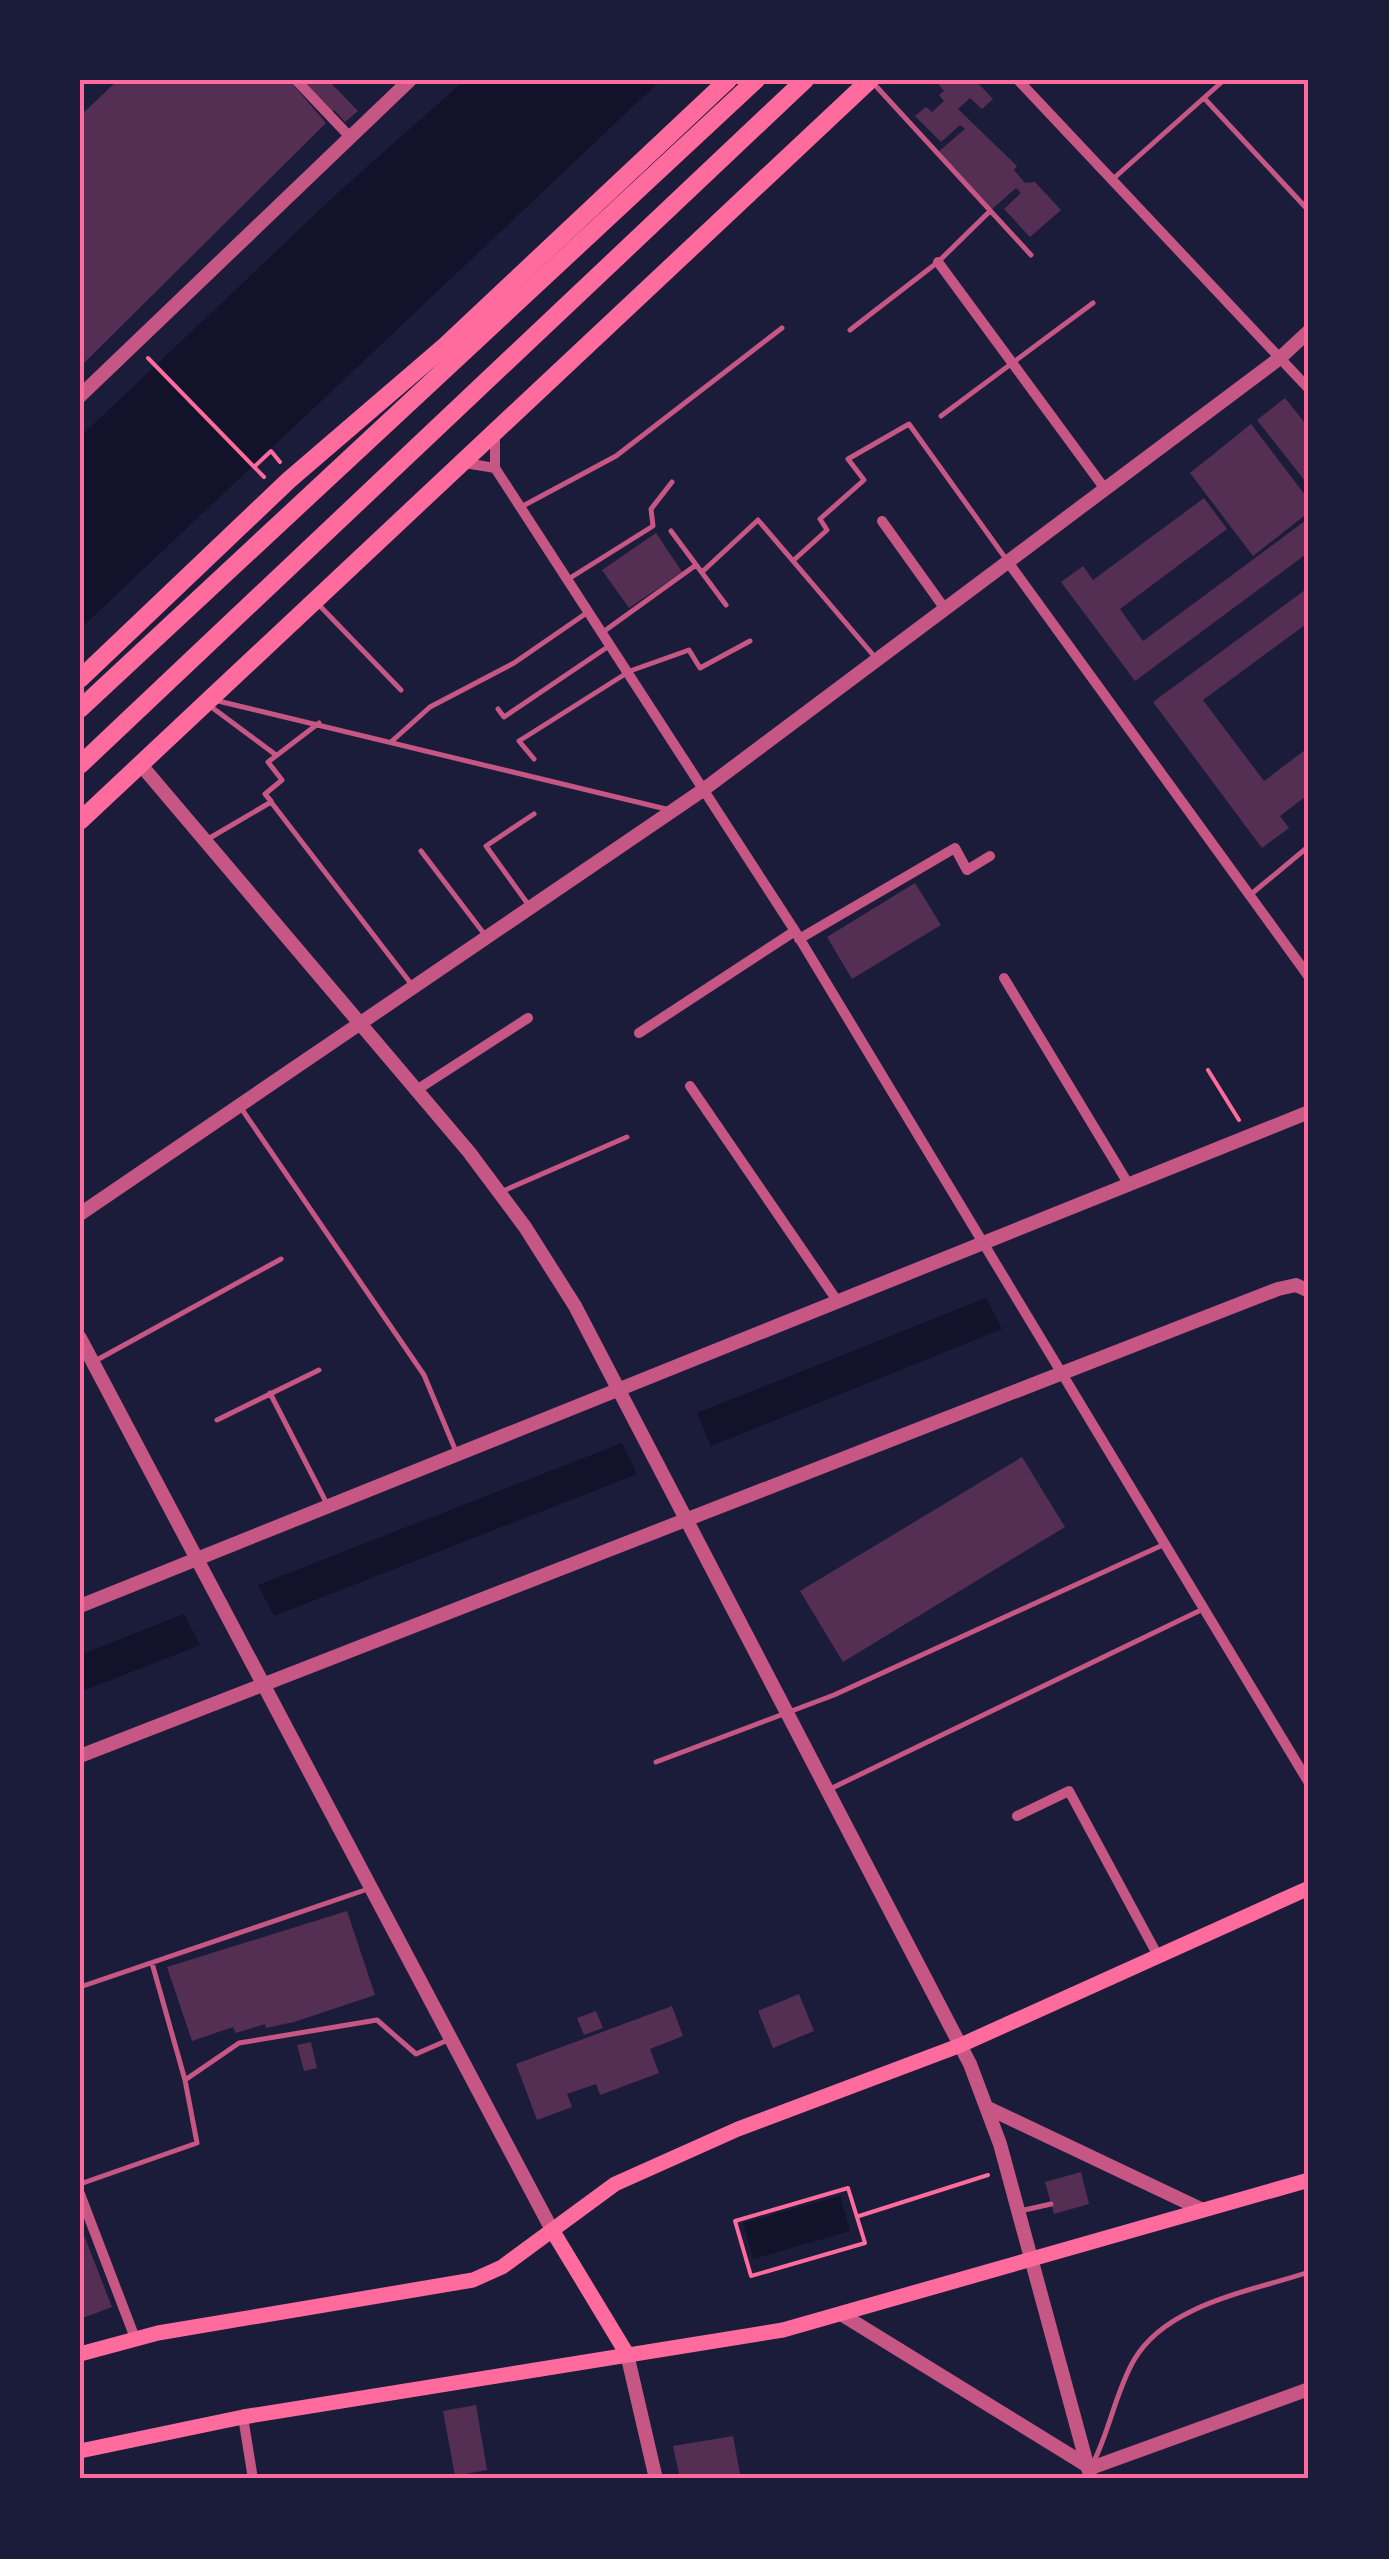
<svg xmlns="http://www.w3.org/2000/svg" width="1389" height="2559" viewBox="0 0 1389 2559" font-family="'Fira Sans',sans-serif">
<rect width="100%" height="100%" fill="#1b1b3a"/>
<path fill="#12122b" d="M465 80H661L80 629V437L342 189Z
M986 1298 1002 1329 711 1446 697 1413Z
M622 1443 637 1474 274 1616 258 1585Z
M184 1614 200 1645 80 1692V1655Z
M840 2196 850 2231 753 2259 743 2223Z"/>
<path fill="#542f53" d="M118 80H289L326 123 80 367V116Z
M300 80H328L358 111 345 122 334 110 331 114Z
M935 80H975L993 99 982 109 970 98 958 109 1017 166 1014 170 1025 183 1035 182 1061 210 1030 237 1004 209 1021 193 1016 188 990 211 937 153 965 129 960 125 941 142 915 116 926 107 932 112 944 101 939 95 944 91Z
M1285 398 1309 428V478L1305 481 1257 420Z
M1251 424 1309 500V512L1253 556 1190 473Z
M1204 498 1227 529 1120 609 1143 641 1309 518V552L1135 681 1061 582 1083 566 1093 580Z
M656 533 682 572 629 608 602 570Z
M1309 587V622L1203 700 1264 781 1309 747V794L1280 816 1289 828 1262 848 1153 702Z
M915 883 941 925 852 979 827 937Z
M1022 1457 1065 1527 843 1662 800 1591Z
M347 1911 375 1995 294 2022 266 2028 265 2024 236 2033 233 2027 192 2041 167 1967Z
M799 1994 814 2031 773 2048 758 2011Z
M672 2006 683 2036 650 2049 659 2073 600 2095 596 2084 567 2094 572 2107 537 2120 516 2064Z
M596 2011 603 2028 584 2035 577 2018Z
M311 2042 317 2068 304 2071 297 2045Z
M1081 2172 1089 2204 1054 2214 1045 2182Z
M80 2225 112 2307 80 2319Z
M476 2405 487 2470 455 2476 443 2411Z
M733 2436 741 2479H680L673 2446Z"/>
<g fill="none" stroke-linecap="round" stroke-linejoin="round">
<path stroke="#ff6b9d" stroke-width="4" d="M148 358 264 477
M255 466 271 451 280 462
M1208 1070 1239 1120
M848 2188 865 2243 751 2276 735 2221Z
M859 2216 988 2175"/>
<path stroke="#c65784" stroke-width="5" d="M874 84 1031 255
M1204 98 1309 211
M1114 178 1224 80
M850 330 938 262 990 211
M941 416 1093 303
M521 507 616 456 782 328
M671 531 726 605
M795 559 827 530 820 519 864 480 848 459 909 424 1006 559
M702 572 758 520 874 656
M570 578 653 526 651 509 672 482
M318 604 401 690
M603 632 696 565
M214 700 670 810
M210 706 276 755
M498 709 504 717 609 646
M391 742 430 707 514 663 588 612
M534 759 519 741 630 671 689 650 700 668 750 641
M271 801 265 794 282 780 268 762 319 723
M208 839 271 802 412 985
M421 851 485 935
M1250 895 1309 846
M530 907 486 846 534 814
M241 1108 424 1375 457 1454
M503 1191 627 1137
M95 1361 281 1259
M270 1393 326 1502
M217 1420 319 1370
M656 1762 834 1695 1165 1544
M828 1790 1201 1610
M152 1963 185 2080
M80 1987 368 1889
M80 2184 197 2143 185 2080 239 2043 377 2020 416 2054 448 2040
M1020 2211 1051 2204
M1094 2461C1110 2429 1116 2391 1134 2360 1166 2304 1252 2291 1309 2272
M938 2479 946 2477"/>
<path stroke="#c65784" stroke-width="10" d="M296 80 351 138
M1018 80 1309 389
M938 262 1105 489
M495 435V468L795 931 1309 1783
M465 463 495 468
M882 521 945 609
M1008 562 1309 977
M799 939 955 848 967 870 990 856
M1004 978 1129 1185
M639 1033 795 931
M690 1086 838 1302
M415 1091 528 1018
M1017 1816 1069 1791 1158 1956
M80 2194 135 2338
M243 2417 253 2479"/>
<path stroke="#c65784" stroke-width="14" d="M80 396 410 80
M141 765 469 1152 525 1227 575 1306 970 2064 1000 2144 1091 2479
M80 1214 703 790 1280 358 1309 331
M80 1338 552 2230
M80 1606 1309 1112
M80 1756 1278 1289 1296 1285 1309 1291
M988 2108 1203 2210
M841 2314 1091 2468 1309 2389
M627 2354 656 2479"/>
<path stroke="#ff6b9d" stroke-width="15" d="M552 2230 627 2354
M80 2354 158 2333 473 2280 502 2267 615 2184 738 2129 961 2045 1309 1888
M80 2451 243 2417 783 2330 1309 2180"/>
<path stroke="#ff6b9d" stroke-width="18" d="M80 679 289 480 445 346 728 80
M80 821 870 80"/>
<path stroke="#ff6b9d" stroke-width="18" d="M80 709 756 80
M80 765 805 80"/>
</g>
<rect width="1389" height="2559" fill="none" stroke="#1b1b3a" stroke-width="165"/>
<rect x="82" y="82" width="1224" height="2394" fill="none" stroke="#ff6b9d" stroke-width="4"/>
</svg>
